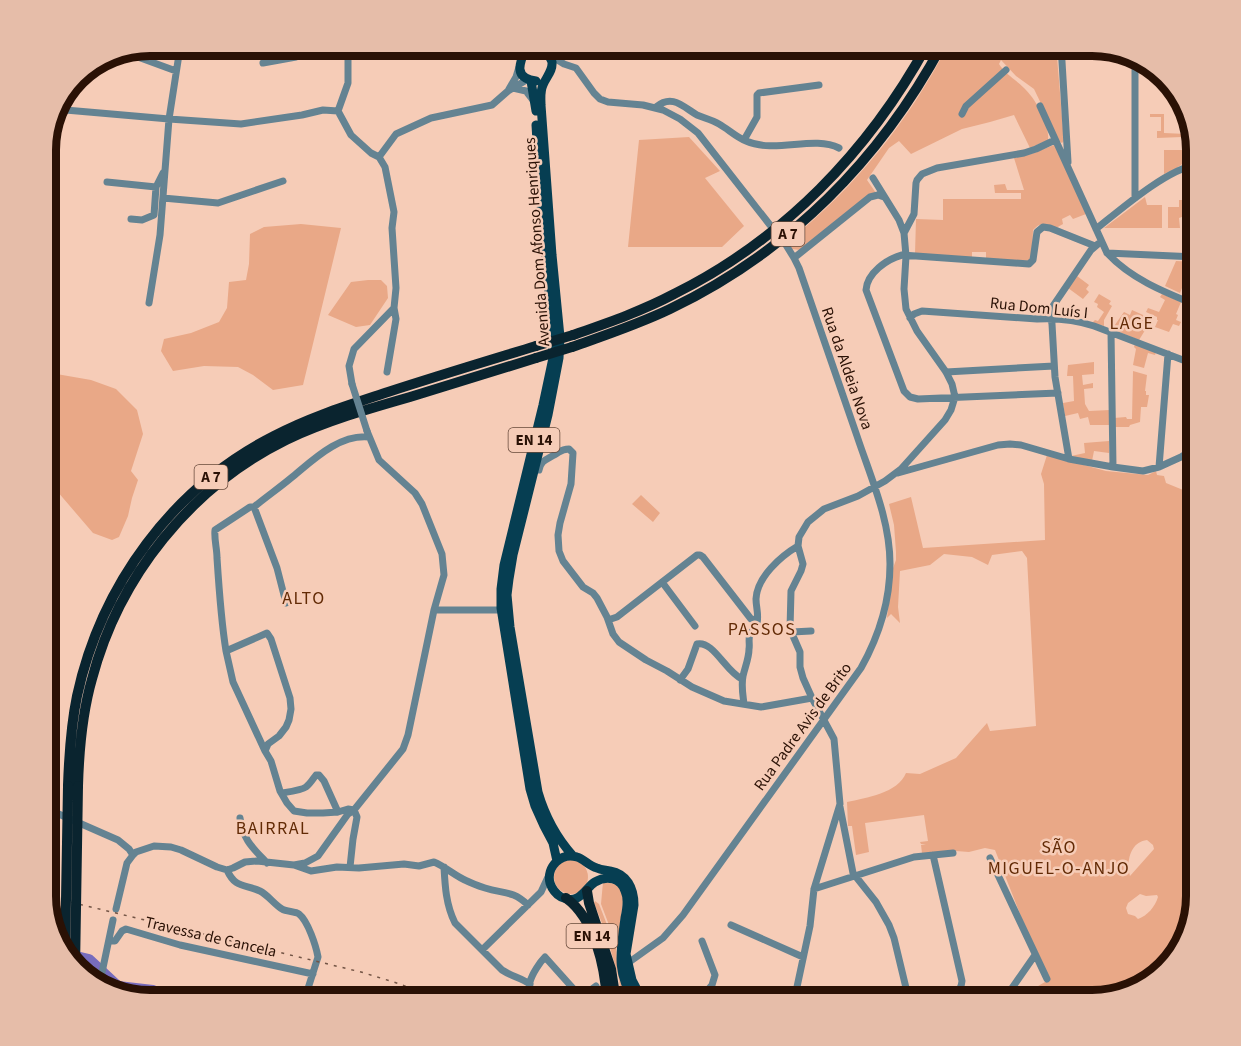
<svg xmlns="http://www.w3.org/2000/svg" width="1241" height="1046" viewBox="0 0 1241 1046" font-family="'Source Sans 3',sans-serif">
<rect width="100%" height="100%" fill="#f6ccb7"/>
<path fill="#e9a887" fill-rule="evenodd" d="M948 45H1056L1064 141 1062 143 1059 141 1034 89 1016 76 1001 60 999 64C1005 74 1015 79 1024 88 1035 98 1050 124 1048 140L1030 148 1014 115 990 122 962 129 911 154 899 141 889 148 867 180 876 193 800 250 792 249 788 244 790 240C856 186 909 121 948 45Z
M1150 114H1164V133L1186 134V140H1183L1182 137 1157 138V131H1161V117H1150Z
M689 137 720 171 705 178 744 226 722 247H628L639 140Z
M1054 145 1056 146 1086 214 1073 219 1070 215 1062 219 1063 224 1056 228C1045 224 1042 221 1033 230L1032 257 1030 261 986 259V252H972V259L915 254 916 219 943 220V199H1021V193H995L994 185 1005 184 1007 190H1024L1014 158 1031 154Z
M1164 150H1188C1188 165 1176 168 1164 174Z
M1145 197 1147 205H1162V228H1104Z
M1179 200H1195L1196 235 1182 234 1183 228 1188 227 1187 222H1183L1182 217 1179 218 1180 228H1168V207H1179Z
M301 224 341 228 303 385 273 390 253 375 238 367 204 366 173 371 161 351 164 339 191 333 219 322 227 308 229 282 246 280 249 264 250 234 264 227Z
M1176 261 1196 262V277L1188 273 1180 293 1165 286Z
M1077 276 1089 285 1086 289 1089 292 1083 299 1068 288Z
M368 280H381L387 286 388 298 370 325 356 327 328 315 351 282Z
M1099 294 1111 301 1109 304 1112 306 1104 320V326L1092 323 1095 320 1098 321 1104 312 1097 307 1098 304 1094 302Z
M1162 294 1181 302 1176 314 1178 315 1176 320 1181 322 1179 326 1173 324 1169 332 1155 327 1158 320H1157V317L1146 312 1148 308 1159 312 1165 300 1160 297Z
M1132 310 1152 319 1139 340 1112 329 1124 312 1130 315Z
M1135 344 1156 352 1155 355 1148 353 1144 368 1133 365 1136 349 1134 347Z
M1094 362V374L1082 375 1083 385 1093 383V388L1084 389 1085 404 1089 411 1110 410 1109 425H1090L1088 417 1080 419 1078 413 1065 416 1063 403 1074 401 1073 376H1067L1068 365Z
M1133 371 1147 375 1145 391H1146V395H1149L1147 407H1141L1140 422 1130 425 1129 427H1114V418L1126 417 1127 419H1132Z
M45 372 91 380 116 389 137 410 143 434 131 471 138 480 132 498 128 516 119 537 112 540 93 533 45 477Z
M1109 441V453L1094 451 1092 461 1071 456 1085 453 1084 443Z
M1047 455 1106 471 1148 475 1156 471 1157 475 1164 476 1166 483 1188 492V494L1191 495 1196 539V897L1170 966 1132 993 1092 1001H1033L1028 992 1050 979 1022 919 995 850 985 848 969 852 956 851 922 853 921 845 926 844H921L920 842 928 841 924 815 865 823 869 852 856 855 852 826H848L847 802C866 798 898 793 906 773L920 774 956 758 987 723 990 731 1036 726 1027 558 1022 551 992 555 988 565 972 557 944 554 930 565 900 571 898 607 900 623 891 614 887 618 892 571 896 560V552L894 525 889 504 911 497 923 548 1045 540 1044 484 1041 474ZM1147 840 1153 845 1154 849 1130 876C1126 862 1130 842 1147 840ZM1140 894 1146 896 1157 895 1158 897C1155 907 1147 916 1138 919L1135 916 1128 914 1126 908 1128 903Z
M641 495 660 513 653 522 632 504Z
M554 877a17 17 0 1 1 34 0a17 17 0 1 1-34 0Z
M603 882 616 884 623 893V902L617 946 601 904Z
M595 901 599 904 616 948 617 962 627 995 623 997V1001H621L619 979 609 944 610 943 594 903Z"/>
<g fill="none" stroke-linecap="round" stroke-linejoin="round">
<path stroke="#776cbd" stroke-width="10" d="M68 954 89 959 118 986 153 990 160 998V1001"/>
<path stroke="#648392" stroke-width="7" d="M271 45 273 61
M1061 45 1068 162
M127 53 176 71
M548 54 564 64 576 68 594 93 600 99 608 102 643 105 663 110 680 119 698 133 770 225
M1135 61V198
M263 63 296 57
M513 88 526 91 533 100
M509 89 516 77 519 67
M1040 106 1107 253C1131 279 1164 292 1196 305
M656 107C672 94 682 106 697 115 704 118 712 120 719 124 728 129 736 137 746 141 776 154 813 135 839 148
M54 109 169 119 241 124 302 115 323 110 338 111 351 135 371 153 379 157 385 167 394 212 392 228 396 288 394 308 354 349 349 366 352 384
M338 111 348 83V45
M962 114 966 106 1006 70
M744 140 757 117V95L759 93 819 85
M379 157 396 134 431 118 492 105 508 91 528 79
M1191 165V126
M107 182 156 187 163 173
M163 198 218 203 283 181
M131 219 142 220 154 215 156 187
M1096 229C1120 210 1167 169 1196 165
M904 233 914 214 916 183 917 180 922 174 937 168 1024 153 1036 149 1055 140
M1107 253 1196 257
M794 258 870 197 878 195 884 197
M149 303 160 235 169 119 180 48
M910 318 914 314 922 311 1037 319C1056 318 1076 320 1094 326L1196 365
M1111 332 1113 467
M387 372 396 319 394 308
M946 372 1054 366
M1058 393 918 399 910 397 904 391 866 290C867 273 887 259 902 255L1029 264 1033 260 1037 232 1043 227 1050 228 1095 246
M1189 452 1190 490 1196 492
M1069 459 1055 377 1052 324 1050 313 1053 306 1091 250 1098 244
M1159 467 1168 354
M539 470C541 460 546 460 554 455 560 452 561 449 569 449L573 453 571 484 560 523 558 535 559 551 563 561 583 587 593 593 597 598 607 617 613 634 619 642 646 660 667 671 692 687 724 701 761 707 812 698
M898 473 998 445 1010 444 1021 445 1069 459 1113 467 1143 471 1159 467 1181 457 1189 452 1196 445
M254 507C266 497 279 488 291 478 313 460 339 434 369 437
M662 582 695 626
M434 610H499
M608 620 617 617 697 555H700L703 557 751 619 757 620
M792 632 811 631
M226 651C221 620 219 589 217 558 217 548 214 540 215 530L250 507H254L277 568 286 603
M680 680 688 669 697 644C713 640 726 672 742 679
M744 704C743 695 741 686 743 676 745 667 749 658 749 649 750 644 748 639 750 635 752 630 755 628 757 623 759 615 756 607 756 599 757 577 781 556 798 546
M265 751 233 682 226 651 267 633 271 639 290 698 291 709 289 720 286 727 279 736 268 744 265 751 271 761 280 791 287 803 294 811 307 813H323L338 812 348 809 354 810
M282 793C288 792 302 790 306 787 310 784 313 779 316 775H319L324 781 338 812
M840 807 853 873 876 902 889 925 894 938 907 992 913 1001
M45 808 118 840 129 849 133 855
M240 818C243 840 253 848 267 863
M933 855 962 981C961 993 952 997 941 1001
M990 858 1047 979
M294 865 305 863 318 856 348 814 354 810 403 749 408 735 434 610 444 575 442 554 422 504 415 493 379 460 367 431
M350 867 353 839 357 817 354 810
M444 867C445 886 446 905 455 923L502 970C511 976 521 978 530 984
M227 870C235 888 244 884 260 891 268 895 274 904 282 909 287 912 295 911 299 914 308 921 316 946 318 957L304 1001
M814 889 914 857 953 853
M116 909 127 863 133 855 136 852 154 846 171 847 181 850 217 867 227 870 233 868 245 862 257 861 294 865 311 871 337 867 359 868 404 864 419 866 434 862C446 867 455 876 467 881 473 884 479 886 485 888 504 894 512 890 528 905
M731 925 803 957
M109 941H115L122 931 126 929 180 945 313 974
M482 950 541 892 548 877
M628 963 663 938 683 915 861 668C879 636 890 601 890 564 890 520 871 478 857 436 838 380 818 324 799 268L794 258 786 245
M100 982 113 920
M529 1001C532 993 529 989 530 982 532 974 540 962 545 957L579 995H584L596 986
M699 1001 712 985 715 975 702 941
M794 1001 810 926 814 889 840 804 834 739 812 698 803 678 800 667V652L790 629 791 591 801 571 803 564 798 546 799 537 808 522 824 509 858 496 885 481 901 469 945 420 951 410 955 397 952 384 946 372 917 331 906 309 904 289 906 256 904 233 899 220 873 178
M895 1001 909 997
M1003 1001 1035 955"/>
<path stroke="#063e52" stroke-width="9" d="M527 45C521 60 511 78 536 81
M540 45C544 51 550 55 552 62 553 71 546 77 543 85 540 91 541 98 541 105L552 255 560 337 559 358 548 415 513 555 509 579 507 595 510 627 538 792C545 816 556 837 573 856
M531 81 536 111
M536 125 541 206 553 337V358L543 405 504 565 501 589V608L530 789 535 806 544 826 553 843 557 861
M635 1001C615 972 621 950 625 918 627 909 629 899 625 891 621 878 607 875 595 882 585 888 580 906 561 897 556 894 552 889 550 883 546 867 561 852 577 857 584 859 589 866 597 868 601 870 606 870 610 871 627 874 634 888 634 905L626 954 632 980 643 1001"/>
<path stroke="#0a242f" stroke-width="10" d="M573 335C607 323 642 311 674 294 783 240 869 151 927 45
M572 347C606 335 639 324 670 309 789 252 880 160 942 45
M68 786C69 756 71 725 77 696 101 585 173 487 274 436 310 417 349 405 388 392 437 376 487 361 536 346
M78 786C79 750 82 714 92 679 119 576 191 487 286 440 326 421 368 409 410 397 452 384 494 371 536 358
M587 891 589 903 611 969 616 1001
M566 898C595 919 605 967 607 1001"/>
<path stroke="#735445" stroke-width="1.5" stroke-dasharray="3 6" stroke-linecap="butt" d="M45 896 361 972 400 984 442 1001"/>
<path stroke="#648392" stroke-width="7" d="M352 384 367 431"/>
<path stroke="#0a242f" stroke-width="10" d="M536 346 573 335
M536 358 572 347
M65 956 68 786
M75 969 78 786"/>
</g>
<g text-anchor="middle" stroke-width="5" stroke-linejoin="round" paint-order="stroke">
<g fill="#f6ccb7" stroke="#67493a" stroke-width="1.5">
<rect x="771.5" y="222" width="33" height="24" rx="4.5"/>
<rect x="508.5" y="428" width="51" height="24" rx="4.5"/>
<rect x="194.5" y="465" width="33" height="24" rx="4.5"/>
<rect x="566.5" y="924" width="51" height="24" rx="4.5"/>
</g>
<g font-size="15" font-weight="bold" fill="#2a1105">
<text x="788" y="239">A 7</text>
<text x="534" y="445">EN 14</text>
<text x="211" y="482">A 7</text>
<text x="592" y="941">EN 14</text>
</g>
<g font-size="16" fill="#2a1105" stroke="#f6ccb7">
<text transform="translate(536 242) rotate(-94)" y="6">Avenida Dom Afonso Henriques</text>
<text transform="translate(1039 307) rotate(6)" y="6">Rua Dom Luís I</text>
<text transform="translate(848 368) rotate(71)" y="6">Rua da Aldeia Nova</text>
<text transform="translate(802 726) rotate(-54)" y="6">Rua Padre Avis de Brito</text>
<text transform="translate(211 936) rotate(13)" y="6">Travessa de Cancela</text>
</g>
<g font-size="18" letter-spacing="1.5" fill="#622a05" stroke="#f6ccb7">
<text x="1132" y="329">LAGE</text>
<text x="304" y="604">ALTO</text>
<text x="762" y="635">PASSOS</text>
<text x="273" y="834">BAIRRAL</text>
<text x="1059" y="853">SÃO<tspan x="1059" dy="21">MIGUEL-O-ANJO</tspan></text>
</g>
</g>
<path d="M0 0H1241V1046H0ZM150 56H1092A94 94 0 0 1 1186 150V896A94 94 0 0 1 1092 990H150A94 94 0 0 1 56 896V150A94 94 0 0 1 150 56Z" fill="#e6bda9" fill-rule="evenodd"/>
<path fill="none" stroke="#2a1105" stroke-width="8" d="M150 56H1092A94 94 0 0 1 1186 150V896A94 94 0 0 1 1092 990H150A94 94 0 0 1 56 896V150A94 94 0 0 1 150 56Z"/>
</svg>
